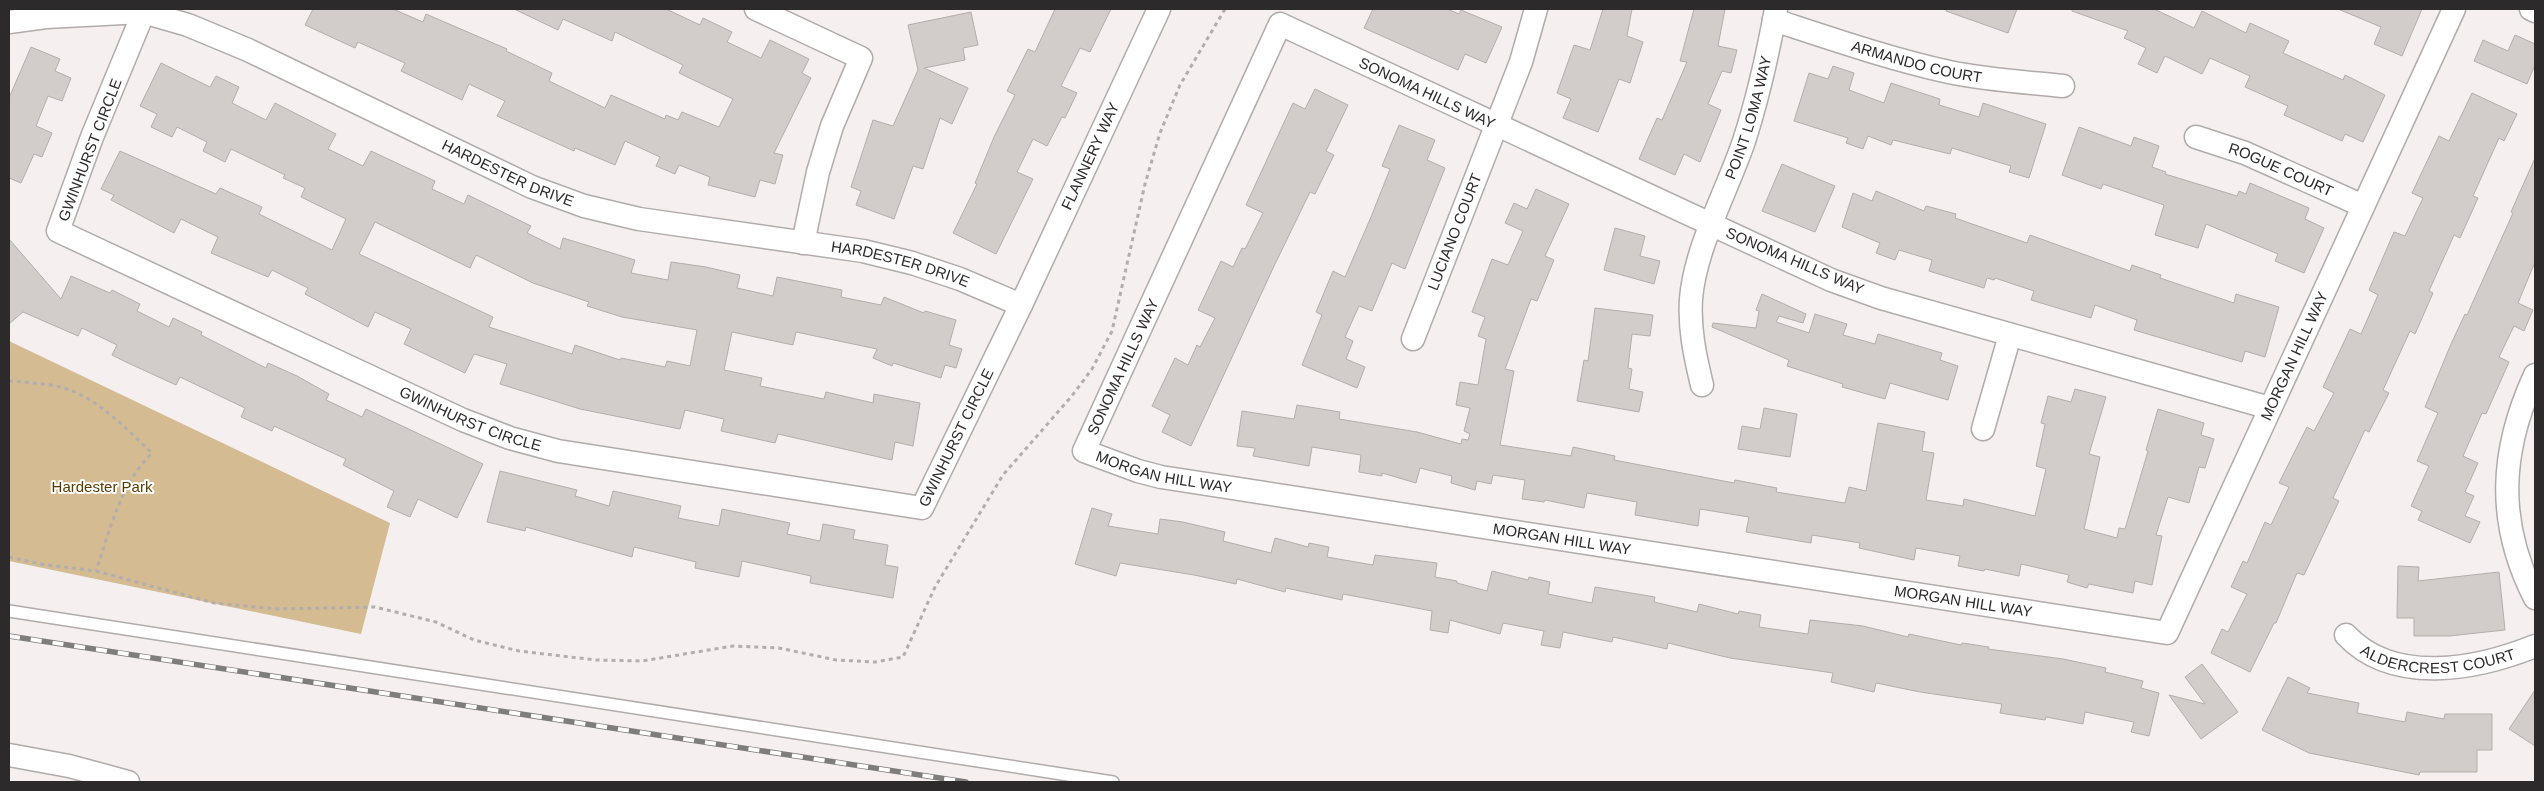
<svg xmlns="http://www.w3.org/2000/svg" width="2544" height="791" viewBox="0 0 2544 791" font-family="Arial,sans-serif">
<rect width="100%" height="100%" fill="#f5efef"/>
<path fill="#d4bb92" d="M9 341 390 523 361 634 9 561Z"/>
<path fill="#d2cdca" stroke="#b3aeab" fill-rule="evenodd" d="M313 9H393L423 22 426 14 507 49 506 51 552 73 549 81 605 108 611 95 665 119 666 115 678 120 682 112 719 127 733 99 679 73 683 65 615 32 612 41 563 19 558 30 514 9H666L700 25 703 18 732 32 727 42 761 58 770 40 809 59 802 73 811 78 774 153 783 155 775 184 760 180 755 197 708 185 710 177 679 165 675 174 656 166 660 157 625 141 615 165 575 148 574 151 497 116 505 101 469 84 462 100 401 71 405 63 358 42 355 48 305 25Z
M1055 9H1111L1090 52 1080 48 1061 86 1077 93 1065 118 1062 117 1047 146 1033 139 1017 172 1033 179 996 254 953 233 977 184 975 183 994 137 1015 95 1007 91 1028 49 1035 52Z
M1373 9H1447L1459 14 1461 10 1502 27 1486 63 1465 54 1458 70 1364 28Z
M1603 9H1632L1627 36 1643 42 1630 83 1619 79 1598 132 1563 118 1571 99 1557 93 1574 45 1590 50Z
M1694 9H1725L1718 46 1737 50 1731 73 1722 71 1708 104 1721 110 1700 162 1684 154 1675 175 1639 159 1657 118 1662 120 1687 62 1680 61Z
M1947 9H2017L2008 33 1946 11Z
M2072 9H2154L2194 28 2202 11 2246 33 2250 23 2289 41 2283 53 2343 80 2345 75 2385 95 2363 142 2345 134 2342 141 2284 115 2288 106 2245 87 2250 76 2210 58 2202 74 2165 56 2157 73 2138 64 2146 48 2124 38 2128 31 2072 11Z
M2338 9H2422L2402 56 2374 44 2381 27Z
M971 12 978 45 963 48 965 60 924 68 968 88 952 124 940 118 923 169 913 166 894 219 856 205 861 191 851 187 873 120 893 126 918 70 908 25Z
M2515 35 2535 44V65L2527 84 2474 61 2483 40 2508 51Z
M31 47 60 59 55 71 71 78 62 101 48 96 36 126 52 133 42 157 34 154 21 183 9 178V98Z
M161 63 210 87 216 76 239 87 232 103 266 120 275 103 336 134 328 149 363 166 371 151 435 181 432 189 464 204 468 195 531 226 527 233 560 249 563 238 635 260 631 273 668 280 671 262 706 267 740 275 737 288 773 296 777 277 842 290 841 297 881 305 884 297 924 313 925 311 956 320 949 345 962 349 956 368 945 365 941 378 893 363 892 366 873 358 877 349 796 332 793 345 732 332 724 370 762 378 760 386 824 399 826 392 873 403 874 394 920 403 913 446 895 442 892 460 778 434 775 443 721 431 724 419 685 410 680 429 580 409 500 384 507 364 474 354 465 373 404 344 411 329 375 312 368 327 305 294 308 288 272 270 268 277 211 253 218 237 181 219 174 233 111 200 114 195 101 189 120 151 216 194 220 188 262 207 259 214 332 250 346 219 301 197 305 188 283 178 285 175 231 149 225 162 203 151 207 142 177 127 172 137 151 127 157 114 140 106ZM375 222 470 268 476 255 533 283 589 302 587 306 622 317 697 330 690 366 667 361 665 367 621 358 620 360 575 345 572 354 489 327 493 317 359 254Z
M1833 66 1854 73 1849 90 1884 103 1891 83 1940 99 1939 105 1979 117 1983 103 2046 124 2029 178 2009 172 2011 166 1952 148 1950 154 1893 140 1891 145 1868 136 1863 149 1846 143 1848 138 1794 121 1809 73 1828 79Z
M1315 89 1348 105 1326 151 1334 155 1315 194 1310 192 1275 264 1191 446 1162 432 1170 415 1152 406 1175 358 1188 365 1197 345 1200 347 1215 318 1198 310 1221 261 1233 267 1242 248 1245 249 1263 213 1246 205 1293 103 1305 109Z
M2472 93 2517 114 2504 141 2499 138 2473 196 2478 198 2460 238 2454 235 2429 291 2433 293 2415 334 2410 331 2383 390 2389 393 2369 432 2365 430 2333 498 2339 501 2304 575 2297 573 2276 623H2274L2250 672 2211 653 2222 629 2228 632 2247 594 2231 587 2243 561 2247 563 2265 522 2271 525 2289 487 2279 483 2307 427 2314 431 2334 393 2323 387 2350 329 2361 334 2378 295 2369 290 2394 232 2405 236 2423 198 2412 193 2439 136 2449 141Z
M1399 125 1435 140 1427 160 1445 168 1405 269 1392 263 1372 311 1359 306 1345 337 1353 341 1346 359 1365 367 1357 388 1302 365 1322 315 1316 312 1333 271 1345 277 1371 217 1390 169 1382 166Z
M2079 127 2131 146 2134 137 2159 146 2152 167 2166 172 2165 174 2237 196 2239 191 2246 194 2250 183 2309 208 2305 219 2324 228 2304 273 2275 261 2278 254 2206 224 2198 248 2155 235 2164 205 2103 184 2101 189 2062 175Z
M2535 158V262L2518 303 2533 310 2524 331 2514 326 2499 357 2509 362 2486 414 2482 413 2463 456 2478 463 2465 492 2474 496 2465 516 2480 522 2470 543 2418 520 2422 511 2411 506 2429 466 2417 461 2438 413 2425 407 2451 344 2465 314 2467 315 2513 213 2511 212Z
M1782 164 1835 186 1815 232 1762 211Z
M1536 189 1569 204 1545 256 1554 260 1537 301 1531 299 1505 369 1514 371 1500 445 1571 456 1573 447 1615 456 1614 460 1734 483 1735 480 1777 488 1776 492 1845 503 1849 487 1866 491 1878 423 1925 432 1922 451 1934 453 1926 500 1963 506 1964 499 2035 516 2046 469 2036 466 2045 424 2041 423 2048 396 2071 402 2075 389 2106 397 2089 454 2100 457 2084 529 2117 538 2119 528 2125 529 2148 451 2146 450 2158 409 2204 423 2201 435 2214 439 2205 468 2199 467 2189 503 2168 497 2156 535 2162 536 2152 585 2135 581 2133 593 2089 584 2087 588 2067 582 2069 575 2021 564 2019 576 1985 569 1984 571 1958 566 1960 556 1916 548 1914 560 1859 548 1860 543 1812 535 1811 543 1746 532 1749 517 1700 509 1698 526 1635 515 1637 502 1587 493 1584 508 1545 500 1544 502 1522 499 1525 480 1493 475 1491 484 1477 481 1475 490 1451 483 1452 476 1420 468 1416 483 1382 473V476L1359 472 1361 455 1312 447 1309 466 1253 456 1255 448 1237 446 1242 411 1294 419 1297 405 1340 412 1339 419 1417 432 1461 444 1462 439 1468 440 1470 434 1464 431 1470 408 1456 405 1460 382 1478 385 1486 339 1478 336 1485 317 1472 312 1492 259 1508 265 1523 231 1505 223 1514 203 1527 209Z
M1876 191 1924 211 1926 206 1956 214 1955 218 2027 243 2030 235 2130 271 2132 265 2161 275 2160 278 2234 303 2236 294 2279 307 2265 357 2245 351 2242 362 2134 330 2137 320 2095 305 2091 318 2031 300 2034 291 1995 278 1994 280 1987 278 1984 288 1929 271 1932 260 1899 250 1895 260 1876 253 1880 243 1842 227 1853 193 1872 201Z
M1615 228 1645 236 1640 256 1660 261 1654 284 1604 270Z
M9 239 61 299 71 276 110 293 112 290 140 304 137 311 169 327 173 318 202 332 201 335 266 368 268 363 297 376 329 394 326 400 362 417 366 409 483 464 457 518 418 499 410 517 387 507 394 491 343 465 346 459 274 426 272 431 241 417 245 408 180 377 176 385 128 363 112 355 117 345 82 328 78 336 23 312 9 324Z
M1762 294 1806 314 1803 323 1779 316 1776 322 1809 333 1815 314 1847 324 1843 335 1875 344 1878 334 1942 353 1940 360 1958 366 1948 400 1890 383 1885 399 1842 387 1843 384 1787 366 1789 360 1712 327 1713 323 1756 328 1759 311 1756 310Z
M1595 308 1653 315 1650 336 1632 334 1628 368 1632 369 1629 389 1643 392 1639 412 1577 401 1584 360 1588 361Z
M1764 408 1797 414 1790 457 1738 449 1742 426 1760 429Z
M500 471 577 490 575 496 609 506 613 491 681 506 678 518 719 526 722 509 790 523 787 534 820 541 823 524 855 530 853 539 888 545 885 565 898 567 893 598 810 583 811 576 742 561 739 577 695 568 696 562 634 547 632 557 526 527 525 531 487 522Z
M1092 508 1112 514 1108 526 1158 534 1160 519 1183 522 1225 532 1223 541 1271 553 1275 538 1308 547 1309 543 1329 547 1327 557 1373 565 1375 555 1437 563 1435 577 1457 581V583L1487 591 1492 571 1528 580 1529 577 1550 582 1548 594 1592 603 1595 587 1655 597 1654 602 1697 612 1699 604 1738 614 1739 611 1761 615 1759 627 1808 634 1810 620 1863 626 1908 637 1909 634 1961 645 1962 643 1989 647 1988 649 2063 659 2106 668 2105 672 2143 681 2141 688 2159 693 2149 736 2131 732 2134 722 2085 712 2083 724 2046 717 2045 720 2000 713 2002 704 1920 692 1876 683 1874 692 1831 682 1833 673 1730 658 1668 643 1667 649 1613 637 1612 642 1563 632 1560 648 1541 645 1544 631 1503 623 1500 634 1450 620 1448 633 1430 630 1432 611 1343 594 1342 600 1286 588 1285 592 1237 579 1236 584 1194 575 1120 563 1116 576 1075 564Z
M2398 566 2419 567 2418 581 2499 572 2505 630 2449 636H2414V618H2397Z
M2202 664 2238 712 2201 739 2169 695 2205 704 2185 677Z
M2288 677 2310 688 2307 693 2359 703 2357 713 2405 722 2407 712 2444 719 2445 714H2492V750H2477V772H2420L2419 775 2309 753 2262 730Z
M2535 690V746L2509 729Z"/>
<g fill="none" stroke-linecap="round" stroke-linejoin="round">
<defs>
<path id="lane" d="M9 611 1113 782"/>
<g id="street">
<path id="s1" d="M145 9 92 137 58 231 463 420 510 438 558 451 922 508 1021 305 1159 9"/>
<path d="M756 9 861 58 832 126 818 172 803 243"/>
<path d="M2531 9 2535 11"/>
<path id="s2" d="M1774 20C1832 39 1890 59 1949 72 1987 80 2025 82 2063 86"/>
<path id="s3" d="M9 22 46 17 143 12 188 25 248 50 532 187 584 206 639 219 863 251 912 263 960 279 1021 305"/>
<path id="s4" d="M2196 137 2245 153 2363 206"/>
<path id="s5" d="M1413 339 1521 62 1536 9"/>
<path d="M2535 375C2500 451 2496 522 2535 598"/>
<path id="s6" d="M1702 385C1695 356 1689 329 1691 299 1695 248 1727 191 1744 141 1758 98 1768 53 1776 9"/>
<path id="s7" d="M2270 408 1881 298 1831 280 1280 24 1084 451 1138 471 1161 477 2167 633 2454 9"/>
<path d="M1983 429 2010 335"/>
<path id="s8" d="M2346 635C2394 686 2478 669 2535 646"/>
<path d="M9 755 69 766 128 782"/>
</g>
</defs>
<use href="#lane" stroke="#b1abab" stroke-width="14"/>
<use href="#street" stroke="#b1abab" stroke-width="25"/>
<path stroke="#b3aeae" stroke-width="3" stroke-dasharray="4 4" stroke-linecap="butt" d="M9 381C23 382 37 383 51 385 93 392 122 425 152 453 120 485 110 530 96 571
M9 557 41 564 96 571 214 603 277 609 375 607 436 622 474 640 519 651 596 660 642 661 733 646 779 648 836 660 875 662 903 657 935 587 1003 475 1071 397 1092 369 1112 331 1145 184 1160 133 1180 85 1225 9"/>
<use href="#lane" stroke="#fff" stroke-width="11"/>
<use href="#street" stroke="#fff" stroke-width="22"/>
<defs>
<path id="rail" d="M9 636 966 782"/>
</defs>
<use href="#rail" stroke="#7f7c7c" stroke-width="5.5"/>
<use href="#rail" stroke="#fffefe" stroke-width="4" stroke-dasharray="11" stroke-linecap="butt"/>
</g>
<g text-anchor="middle" stroke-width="4" stroke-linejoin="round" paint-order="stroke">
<g font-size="15" fill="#2c2a2a" stroke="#fffefe">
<text dy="5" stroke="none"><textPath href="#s2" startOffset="149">ARMANDO COURT</textPath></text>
<text transform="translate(1427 93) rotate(25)" y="5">SONOMA HILLS WAY</text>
<text dy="5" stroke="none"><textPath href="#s6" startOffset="278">POINT LOMA WAY</textPath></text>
<text transform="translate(90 150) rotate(-69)" y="5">GWINHURST CIRCLE</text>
<text dy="5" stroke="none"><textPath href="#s1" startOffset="1544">FLANNERY WAY</textPath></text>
<text dy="5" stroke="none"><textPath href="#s4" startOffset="91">ROGUE COURT</textPath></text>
<text dy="5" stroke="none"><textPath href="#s3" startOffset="534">HARDESTER DRIVE</textPath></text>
<text dy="5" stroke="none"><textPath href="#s5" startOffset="115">LUCIANO COURT</textPath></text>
<text transform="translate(1795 261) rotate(23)" y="5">SONOMA HILLS WAY</text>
<text dy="5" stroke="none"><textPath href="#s3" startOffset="939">HARDESTER DRIVE</textPath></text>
<text dy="5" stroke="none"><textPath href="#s7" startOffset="2939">MORGAN HILL WAY</textPath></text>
<text transform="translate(1123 367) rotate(-65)" y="5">SONOMA HILLS WAY</text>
<text dy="5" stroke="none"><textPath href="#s1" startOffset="692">GWINHURST CIRCLE</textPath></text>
<text dy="5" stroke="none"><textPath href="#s1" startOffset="1232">GWINHURST CIRCLE</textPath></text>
<text dy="5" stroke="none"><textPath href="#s7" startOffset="1618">MORGAN HILL WAY</textPath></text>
<text dy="5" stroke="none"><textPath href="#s7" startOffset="2022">MORGAN HILL WAY</textPath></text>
<text dy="5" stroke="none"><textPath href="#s7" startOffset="2428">MORGAN HILL WAY</textPath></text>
<text dy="5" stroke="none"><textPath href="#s8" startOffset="100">ALDERCREST COURT</textPath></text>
</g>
<g font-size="15" fill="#573c01" stroke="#fffefe">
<text x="102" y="492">Hardester Park</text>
</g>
</g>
<rect width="2544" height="791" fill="none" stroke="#2c2a2a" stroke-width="20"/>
</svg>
